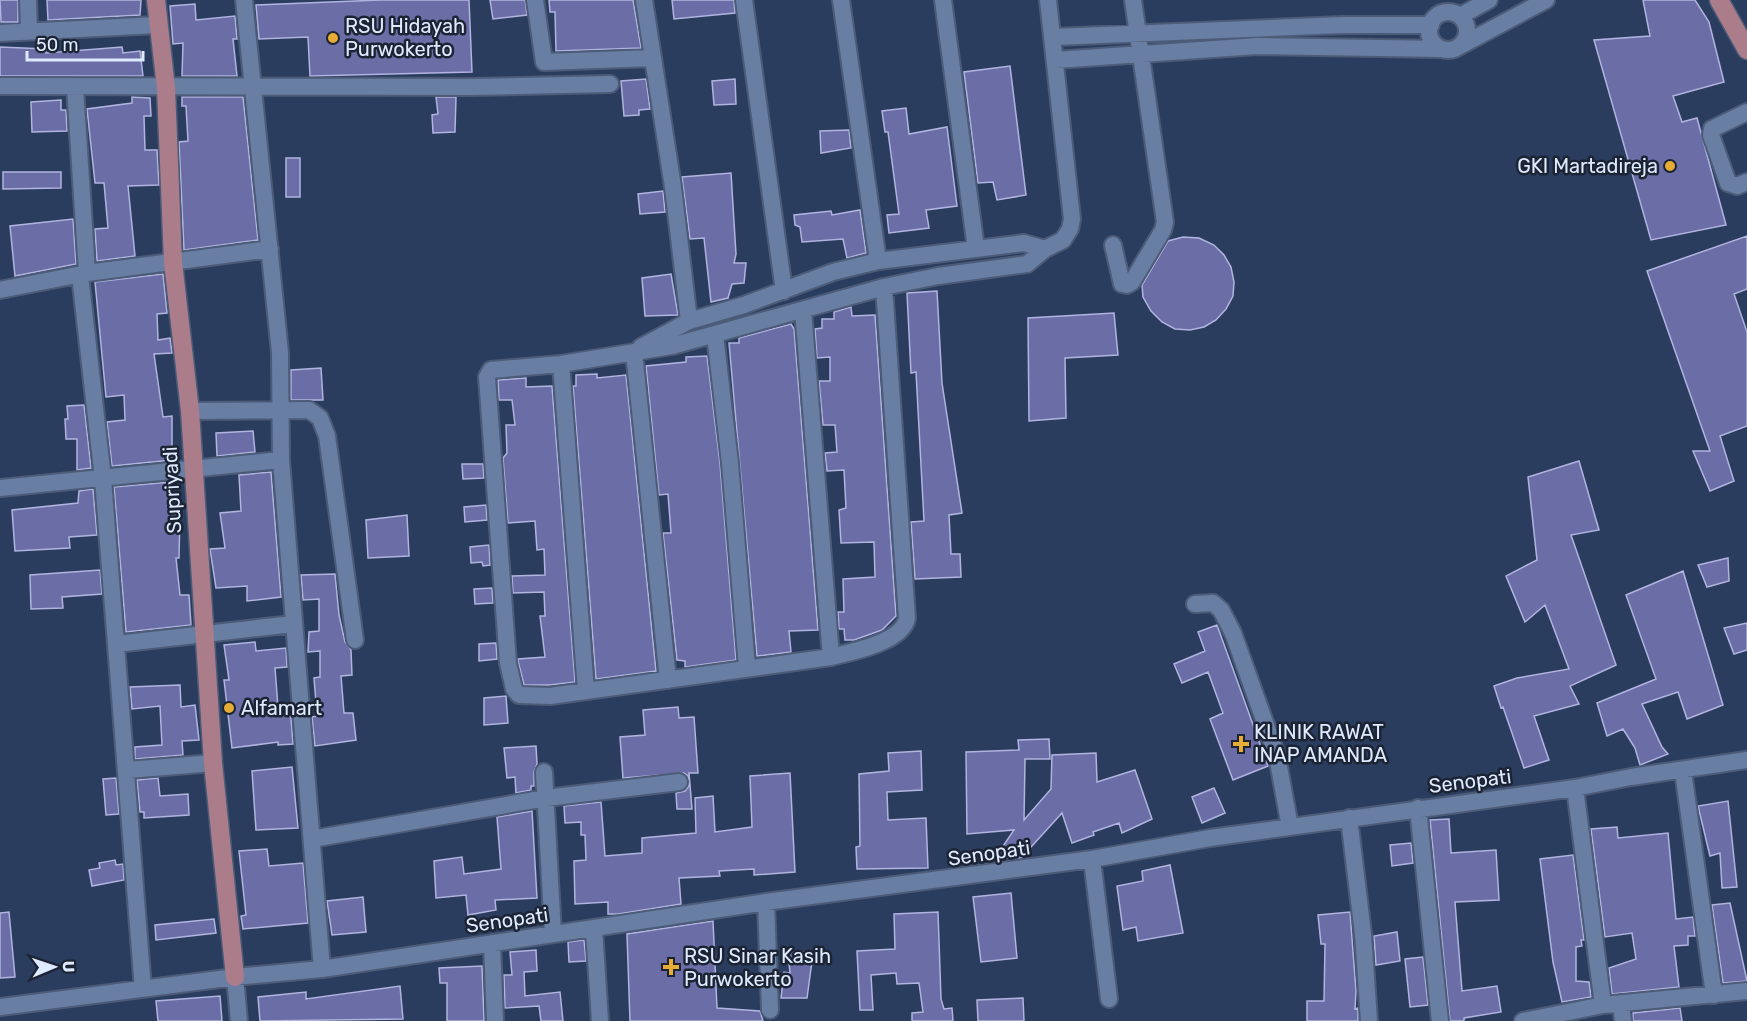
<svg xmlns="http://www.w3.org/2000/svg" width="1747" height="1021" viewBox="0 0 1747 1021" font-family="Rubik,sans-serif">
<rect width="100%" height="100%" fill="#2b3d5e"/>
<path fill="#6b6da6" stroke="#b1b4df" stroke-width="1.5" d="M0 0H18V22H1Z
M47 0H141L140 15 48 20Z
M380 0H469L472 72 310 76 308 37 259 39 256 5Z
M490 0H525L527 15 493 19Z
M549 0H633L641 48 556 51 555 12H550Z
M672 0H734L735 13 674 19Z
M1643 0H1695L1709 22 1724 82 1673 96 1682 122 1697 118 1726 225 1651 240 1594 40 1650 36Z
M195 4 196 20 235 16 237 39H233L237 76H182L183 43 173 44 170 6Z
M0 47 46 49V53L122 47 123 53 140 51 143 76H0Z
M1010 66 1026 195 997 200 993 182 978 183 964 72Z
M646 79 650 109 639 110V115L624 116 621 81Z
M735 79 736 104 714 105 712 81Z
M132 97 150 98 151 116H144L145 150H157L159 185 128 186 135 256 97 261 95 229 108 228 104 183H95L87 109 132 103Z
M182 97H243L258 240 184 250 179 142 188 141 186 106H182Z
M436 97H456L455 132 433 133 432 115 438 114Z
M61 100V110H66L67 131 32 132 31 102Z
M906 108 909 134 947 127 957 206 926 210 929 228 889 233 887 215 899 214 888 132H885L882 111Z
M849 130 851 148 821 153 820 131Z
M286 158H300V197H286Z
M3 172H61V188L3 189Z
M731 173 736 254 734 263H746L744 283 732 284 728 298 711 302 704 238 690 239 682 177Z
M663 191 665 212 640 214 638 194Z
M860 210 866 253 847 258 843 239 802 242 800 227 795 225 794 215 831 211 832 215Z
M73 219 76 264 15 276 10 226Z
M1747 236V289L1734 294 1747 332V426L1720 436 1734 481 1710 491 1693 451H1710L1647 271Z
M1183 237 1199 238 1214 245 1224 255 1231 267 1234 282 1233 296 1226 309 1216 320 1204 327 1190 330 1175 329 1162 322 1151 311 1143 297 1142 285 1168 241Z
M163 274 167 313 157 314 158 340 170 338 172 353 154 354 163 417 172 416V460L112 466 107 422 125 420 124 395 106 397 95 282Z
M671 274 678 315 645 316 642 278Z
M937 291 942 383 962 513 949 515 951 554H960L961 577 915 579 911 522 924 521 916 372 911 373 907 293Z
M851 307 852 316 875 315 896 616 882 630 854 640H845L844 629H839L838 612H844L843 579 875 577 874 542 841 543 839 510 846 508 844 470 827 471 825 453 837 452 835 425H823L819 381H830V357L817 358 815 329 822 328V319H834V312Z
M1114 313 1118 355 1065 358 1066 418 1029 421 1028 318Z
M791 324 794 329 818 630 789 631 791 652 757 656 729 343H739V338Z
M707 356 720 464 736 660 685 667V661L677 660 663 533H671L668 494 659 495 646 366 686 362V357Z
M321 368 323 400H291V370Z
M597 374V378L626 375 656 671 596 679 573 386H576V375Z
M526 378V387L552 386 575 682 549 685H524L518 661V659L545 657 540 616H545L544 592 513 593 512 576 545 575 544 549 537 550 535 521 508 523 503 458 507 453 506 425H515L512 400H499L498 380Z
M84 405 91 468 77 470V439H66L65 419H68L67 406Z
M253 431 255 452 217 456 216 433Z
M1579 461 1599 530 1571 535 1616 665 1570 686 1579 704 1534 716 1549 760 1524 768 1503 707 1501 708 1494 686 1517 678 1569 669 1545 605 1525 622 1506 576 1537 560 1528 477Z
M462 464H483L484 478 463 479Z
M271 472 281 597 247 601V586L216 588 210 549 225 548 220 513 241 511 239 475Z
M171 482 172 515 180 514 179 558H176L180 595H189L191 625 126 632 114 487Z
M93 489 97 535 69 537 70 548 15 551 12 510 78 503 79 491Z
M486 505 487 520 465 522 464 507Z
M407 515 409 556 368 558 366 520Z
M489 545 490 565 483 566 482 562 471 563 470 547Z
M1728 558 1729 581 1707 587 1698 565Z
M100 570 102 594 62 597 63 608 31 609 30 575Z
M1683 571 1723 705 1687 719 1678 692 1642 704 1662 747 1668 754 1640 765 1635 748 1623 729 1607 736 1597 703 1656 679 1626 595Z
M335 574 339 615 345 642 351 650 352 675 341 676 344 713H353L356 740 315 746 312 717 317 716 314 678 320 677V651L308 652 309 632 319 631V599L303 600 301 575Z
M492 588 493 603 475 604 474 589Z
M1747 623V650L1734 654 1724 628Z
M1217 625 1268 766 1233 780 1210 719 1223 713 1208 672 1182 683 1174 664 1205 651 1198 632Z
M255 642 256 651 286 648 287 667 275 668 278 707 290 706 293 744 278 745V742L232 748 224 680H229L224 645Z
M496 643 497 659 479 661V644Z
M180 685 181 707 195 705 199 740 182 741 183 755 135 759V747L162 745 160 706 132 709 130 687Z
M506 696 508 723 484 725V698Z
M678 707 679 718 694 717 698 773H689L692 809H677L676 793 685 791 689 786 688 776 684 773 623 778 620 737 645 735 643 710Z
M1049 739 1050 759H1025L1024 820 1051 789 1052 755 1096 753 1097 782 1135 770 1152 819 1122 833 1119 823 1093 832 1094 835 1072 843 1062 813 1021 858H995L1014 830 967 834 966 752 1019 750 1018 740Z
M536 746 537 764 534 772V786H531V790L516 793 515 777 507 778 504 748Z
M921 751 922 790 887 792 888 820 926 818 928 868 857 869 856 847 860 846 859 774 889 771 888 753Z
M292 767 298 828 256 830 252 771Z
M790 773 795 872 754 875V869L719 871 720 876 679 878 681 904 618 914H608V902L575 904 574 861 586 860 585 835H581V822L565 823 564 806 601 802 605 856 642 853V838L696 833 695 798 713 796 715 832 752 827 750 776Z
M116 778 119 814 106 815 103 779Z
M158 778 160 796 188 794 189 815 144 818V812H140L137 780Z
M1214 788 1225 813 1202 823 1192 797Z
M1728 801 1737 887 1722 888 1720 853 1710 856 1698 806Z
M532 811 537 898 495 900 496 910 468 915 466 895 436 898 434 861 462 857 464 874 501 869 497 817Z
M1449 819 1451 853 1496 850 1499 900 1455 902 1462 991 1497 986 1501 1012 1464 1018V1021H1450L1430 820Z
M1617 827 1618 838 1668 833 1676 919 1693 917 1695 936H1688V945L1674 946 1679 987 1612 994 1609 968 1636 959 1632 933 1605 937 1591 829Z
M1411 843 1413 863 1392 866 1390 845Z
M267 849 269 866 303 863 308 923 243 929 241 916 246 915 239 851Z
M1573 855 1584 940H1581L1582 946 1576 947V981L1589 982 1591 997 1562 1002 1553 962 1540 859Z
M115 860 116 865 123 864 124 880 92 886 89 870 100 868 99 863Z
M1170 865 1183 933 1138 941 1136 927 1123 930 1117 886 1143 881 1142 871Z
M1011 893 1017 958 981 962 973 897Z
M363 897 366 932 332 935 327 901Z
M1730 903 1747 981 1723 983 1712 905Z
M9 912 15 977 0 978V913Z
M938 912 941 999 944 1009 952 1008 953 1021H912V1013L923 1012 919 983 897 984 896 973 871 975 873 1010H860L857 951 895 949 894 914Z
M1350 912 1356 991 1355 1009 1358 1008V1021H1307V1001H1324L1325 944H1321L1318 915Z
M214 919 216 933 156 940 155 925Z
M713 921 717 1008 760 1011 763 1021H630L627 934Z
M1397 932 1400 961 1376 965 1374 936Z
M584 940 586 961 569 962 568 942Z
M536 950 537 971 524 972 525 996 560 992 563 1021H541L539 1006 505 1008 504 975H512L510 952Z
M788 952H803L804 963 812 961 807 998H781L784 972 790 973Z
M1423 957 1428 1005 1410 1007 1405 959Z
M482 966 484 1021H447V983H440L439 968Z
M400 986 403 1019 260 1021 258 997 306 992V999Z
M220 996 222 1021H158L156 1001Z
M1023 998 1024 1021H978L977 1000Z
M1680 1008 1682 1021H1633V1013Z"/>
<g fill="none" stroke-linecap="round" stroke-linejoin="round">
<defs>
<path id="minor" d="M28 0 29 31
M244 0 280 353 281 460 322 969
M535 0 544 62 653 58
M644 0 673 187 689 321
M744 0 784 291
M841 0 878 261
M943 0 976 249
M1429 31a19 19 0 1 1 38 0a19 19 0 1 1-38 0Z
M1460 16 1489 0
M0 33 158 25
M1054 37 1342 25H1431
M1460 46 1546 0
M1056 60 1257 46 1441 49
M0 86 471 87 610 84
M75 87 87 273
M1747 112 1712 129 1711 135 1728 183 1737 186 1747 182
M1113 245 1122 284 1127 285 1132 282 1163 230 1165 222 1133 0
M80 275 103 479 143 989
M884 287 907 618C903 642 852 652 831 657L550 696 519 695 514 689 508 663 487 377 491 370 561 364 672 346 884 287 938 276 1027 264 1045 249 1063 240 1070 229 1072 219 1048 0
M0 290 87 273 270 249
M803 310 831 657
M715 335 730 463 747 667
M641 347 689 321 744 305 833 272 878 261 1024 243 1045 249
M634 352 668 680
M561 364 586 691
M190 411 309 410 320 418 327 436 355 640
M0 488 281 460
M1195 604 1213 603 1221 610 1233 633 1277 756 1290 827
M116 644 293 624
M128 770 213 763
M1683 771 1714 995
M544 772 553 934
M1575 788 1603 1005
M1418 808 1440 1021
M1349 818 1363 934 1369 1021
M312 839 546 798 679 782
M1092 859 1109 999
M766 902 770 1010
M594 929 600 1021
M492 943 495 1021
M235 977 239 1021
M1621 1003 1623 1021
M0 1007 235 977 322 969 766 902 1092 859 1210 838 1575 788 1631 777 1747 760
M1523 1021 1603 1005 1747 991"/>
<path id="major" d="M156 0 166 88 173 262 190 411 213 763 235 977
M1719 0 1747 50"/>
</defs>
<use href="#minor" stroke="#4c5b77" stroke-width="20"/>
<use href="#major" stroke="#4c5b77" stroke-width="21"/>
<use href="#minor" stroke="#697ea3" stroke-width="16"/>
<use href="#major" stroke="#ab7c8a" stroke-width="18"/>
</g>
<g fill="#e5ad35" stroke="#1c2434" stroke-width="2">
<circle cx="333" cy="38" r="6"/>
<circle cx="1670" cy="166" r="6"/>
<circle cx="229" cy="708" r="6"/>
<path d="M1238 735h6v6h6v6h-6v6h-6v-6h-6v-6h6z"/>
<path d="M668 958h6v6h6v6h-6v6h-6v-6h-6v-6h6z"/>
</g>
<g text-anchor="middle" stroke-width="5" stroke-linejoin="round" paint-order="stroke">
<g font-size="20" fill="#deeaff" stroke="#1c2434" text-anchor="start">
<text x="345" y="33">RSU Hidayah<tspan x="345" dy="23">Purwokerto</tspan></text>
<text x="1658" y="173" text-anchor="end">GKI Martadireja</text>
<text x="241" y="715">Alfamart</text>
<text x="1254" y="739">KLINIK RAWAT<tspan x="1254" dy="23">INAP AMANDA</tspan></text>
<text x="684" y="963">RSU Sinar Kasih<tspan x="684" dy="23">Purwokerto</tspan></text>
</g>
<g font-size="20" fill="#deeaff" stroke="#1c2434">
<text transform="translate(172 490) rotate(-93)" y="7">Supriyadi</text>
<text transform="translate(1470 781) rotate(-7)" y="7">Senopati</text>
<text transform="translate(989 853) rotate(-8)" y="7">Senopati</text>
<text transform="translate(507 920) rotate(-8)" y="7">Senopati</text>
</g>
</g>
<g transform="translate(54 967) rotate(88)" stroke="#1c2434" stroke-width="4.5" paint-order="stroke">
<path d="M0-4.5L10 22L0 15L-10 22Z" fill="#deeaff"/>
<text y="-9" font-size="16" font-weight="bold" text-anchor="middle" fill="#deeaff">U</text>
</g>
<path d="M27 51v9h116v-9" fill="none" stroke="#deeaff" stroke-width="3"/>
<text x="36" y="51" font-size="18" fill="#deeaff" stroke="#1c2434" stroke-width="4.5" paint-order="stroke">50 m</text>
</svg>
